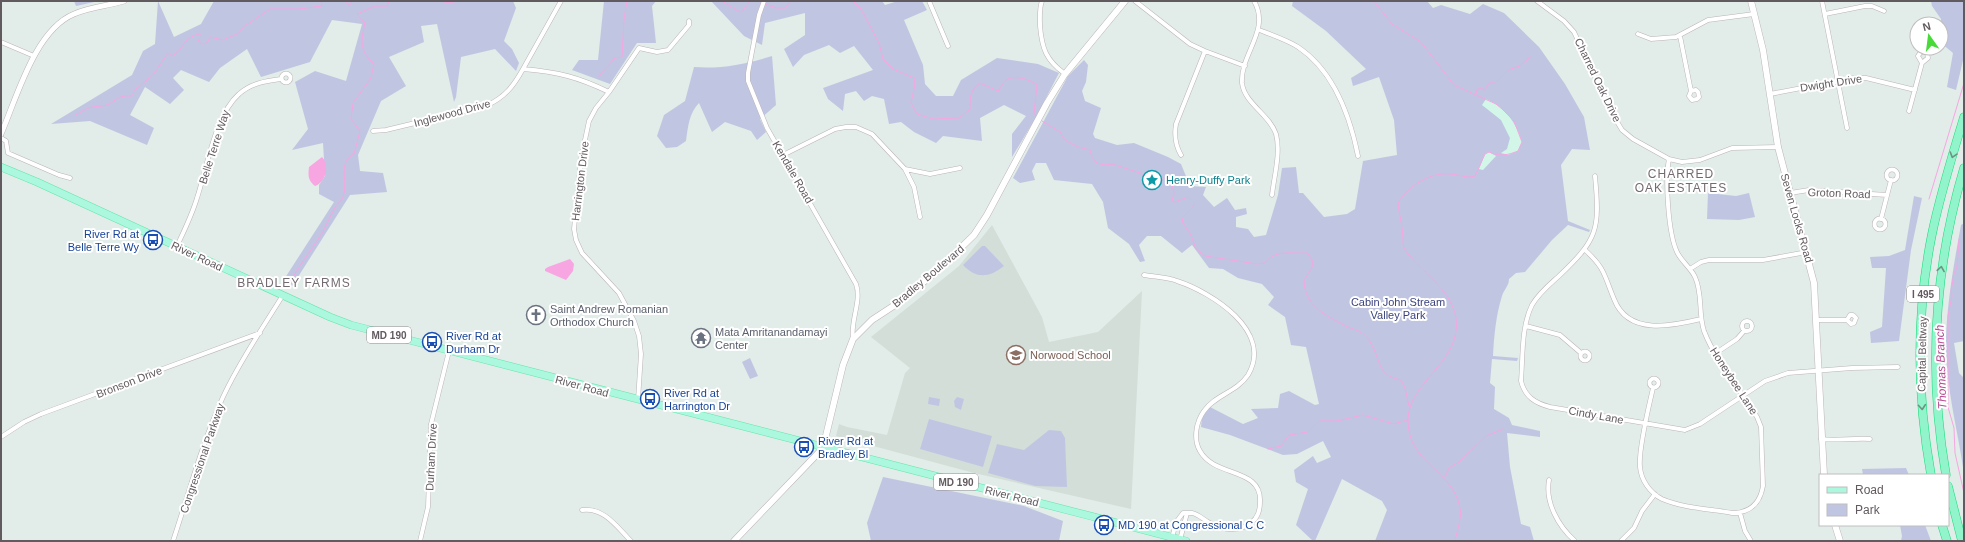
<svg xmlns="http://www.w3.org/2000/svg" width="1965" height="542" viewBox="0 0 1965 542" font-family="Helvetica,sans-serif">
<rect width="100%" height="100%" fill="#e2ece8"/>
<path fill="#d3ded9" d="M992 225 1042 317 1049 342 1098 332 1142 291 1131 509 974 473 836 436 839 424 847 427 887 435 905 373 910 368 871 337 959 266Z"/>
<path fill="#c0c6e2" d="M74 1H99L76 6Z
M158 1 174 37 201 24 214 1H513L516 8 504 41 512 49 519 63 516 71 495 49 461 57 456 97 454 102 437 24 421 26 424 42 389 57 406 86 381 101 358 155 360 171 383 173 387 192 350 195 291 288 283 281 334 202 319 194V185L325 176 323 143 292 150 308 129 295 82 315 71 346 81 362 24 332 20 310 62 261 77 247 49 220 68 209 82 181 70 173 78 184 90 170 104 145 87 130 115 154 128 147 145 90 121 51 124 132 75 143 51 155 44Z
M604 1H656L652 6 656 43H637L610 84 572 70 579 60H598Z
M711 1H882L885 5 898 1H922L927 10 904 20 923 65 925 84 936 96H953L961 80 997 58 1038 64 1059 73 1035 119 1012 157V134L1026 116 1004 105 980 118 982 141 943 136 936 143 914 132 901 122 889 124 884 99 872 96 864 101 856 91 845 94 843 111 828 99 823 88 873 70 854 46 840 53 829 45 804 55 793 67 784 49 805 35V13L765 23 762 45 744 36Z
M1293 1H1427L1433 8 1441 5 1470 14 1483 4 1504 13 1539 47 1565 84 1584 117 1590 150 1572 149 1561 165 1568 221 1590 230 1589 232 1568 225 1552 240 1525 272 1516 273 1509 279C1509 286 1504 289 1502 296 1496 315 1494 336 1493 356L1518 358 1517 361 1492 359 1490 383 1495 387 1494 409 1509 418 1512 425 1540 431V437L1507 433 1510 467 1521 524 1530 527 1534 541H1375L1387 510 1382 501 1342 479 1315 541H1313L1296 525 1308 489 1296 482 1294 470 1313 456 1317 463 1331 457 1323 441 1297 454 1283 455 1230 435 1201 427 1202 417 1210 407 1243 424 1258 418 1251 409 1278 408 1280 394 1289 391 1315 405 1319 404 1306 347 1291 345 1285 317 1268 305 1274 297 1262 284 1238 278 1223 269 1209 268 1192 245 1182 253 1161 236H1147L1139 245 1145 261 1140 262 1129 244 1108 228 1103 202 1092 184 1054 180 1046 163H1036L1032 171 1035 180 1020 183 1013 178 1068 76 1084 60 1088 65 1086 82 1082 91 1085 101 1101 108 1093 134 1095 138 1117 145 1134 143 1168 157 1181 164 1190 186 1206 187 1203 195 1214 207 1227 198 1235 210 1246 208 1247 214 1236 217V227L1248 229 1254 237 1266 235 1278 195 1282 168 1296 167 1299 193H1303L1324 217 1347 214 1355 209 1363 161 1397 155 1394 120 1379 77 1353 86 1351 78 1366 69 1326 31 1292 6Z
M1931 1H1964V56L1956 90 1947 87 1953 53 1941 43V19L1932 6Z
M772 56 776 105 760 119 766 132 757 140 751 131 725 122 712 132 699 103C689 113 688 127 686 141L677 147 666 148 657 136 664 115 685 101 694 67C722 69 746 64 772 56Z
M1708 193 1736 196 1749 193 1755 217 1739 220 1707 219Z
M1914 196 1922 198 1911 250 1899 341 1871 343 1870 332 1882 327 1886 268H1872L1870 257 1889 256 1905 250Z
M1964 223V341L1954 343 1959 373 1964 378V474C1958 430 1945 385 1946 340 1947 302 1954 263 1961 225Z
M982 246H985L1004 266C989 278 976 279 963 265Z
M750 358 758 376 750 379 742 362Z
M929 397 940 399 939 406 928 404Z
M957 397 964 399 961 410 955 407 954 401Z
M929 419 992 436 983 467 920 449Z
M1049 430 1061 431 1065 438 1067 487 1035 486 988 473 997 444 1024 450Z
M1906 468 1909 475H1863L1862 469Z
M883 477 1024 506 1063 521 1059 541H871L867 523Z
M1900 525H1925L1931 541H1901L1902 536Z"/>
<path fill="#d2f7e8" d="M1486 99C1505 107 1516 122 1522 142L1518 151 1508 155 1501 153 1507 149 1510 138 1501 120 1482 105Z
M1489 152 1496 156 1483 170 1479 169 1485 154Z"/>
<path fill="#f7a6e2" d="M322 157C330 165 326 182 315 186 308 180 308 176 309 167Z
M570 259 574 264 573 271 566 280 545 271V269L548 267Z"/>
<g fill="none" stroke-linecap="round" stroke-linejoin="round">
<path stroke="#f7a6e2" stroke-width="1" d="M346 1 349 6 352 1
M386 1 388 3 391 1
M441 1 447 3 459 1
M722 1 738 11 742 12 750 1
M853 1 861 9 879 43 883 59 893 69 914 78 915 84 911 103 917 114 933 119 959 118 970 109C970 97 970 90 980 83L998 91C1001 88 1001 86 1003 83 1010 73 1030 79 1037 85L1034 113 1036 116
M1374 1 1392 24 1421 42 1454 85 1496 104 1502 109 1514 121 1522 142 1518 151C1508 155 1500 157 1489 152L1485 154 1475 176C1466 179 1459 174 1450 174 1430 172 1408 186 1398 203 1399 215 1403 227 1403 239 1403 242 1403 246 1404 248 1418 271 1451 287 1456 318 1462 362 1409 381 1408 419 1407 464 1453 469 1460 508 1462 518 1457 531 1455 541
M764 4 777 8H785L791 1
M599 76 615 58 622 57 624 19 627 1
M1476 94 1477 90 1480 88 1485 90 1489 83H1495L1508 70 1520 66 1530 57
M76 115C89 107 89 107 102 106 114 105 116 94 131 96L136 89 153 75 168 53 172 56C185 49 181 39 199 34L202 36 198 40 201 44 207 43 210 37 223 40 239 33 244 26 248 24 270 9H299L322 6 321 1
M1042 121 1060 132 1065 140 1078 147 1090 150 1092 157 1097 163 1104 165 1112 164 1146 175 1165 178 1172 184 1174 193 1172 201 1175 202 1188 197 1194 203 1193 207 1182 218 1183 223 1191 235 1196 249 1205 256 1257 264 1265 263C1275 249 1292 254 1307 253 1319 266 1309 269 1304 281 1305 307 1327 316 1348 327 1352 329 1358 330 1362 333 1379 346 1375 367 1389 376 1392 378 1397 379 1401 380L1405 388 1409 406
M1929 199 1964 83
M1959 239 1957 267 1954 273 1951 291 1952 296 1948 316V407L1954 428 1955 453 1964 493
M290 283C297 268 308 255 317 241 325 230 329 217 336 206 338 203 341 201 342 199 350 184 336 163 354 154L360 131 351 119 353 103 371 78 374 64C359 50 361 41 365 23L357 14 375 6H387L388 3
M1268 449 1281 446 1289 435 1308 432 1319 421H1337L1363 415 1394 424 1407 420
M1445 477 1449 468 1459 462 1486 436 1503 429"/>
<defs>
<path id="minor" d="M764 1 759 15 748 73V81L767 128 856 284C862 301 850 321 853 339
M929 1 948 46
M1042 1C1039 9 1040 17 1040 26 1042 49 1046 60 1065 74
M1135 1 1190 44 1205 51 1245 66
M1254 1C1271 30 1240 54 1242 83 1244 103 1270 115 1276 134 1281 152 1274 177 1272 195
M1537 1 1564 21 1574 32 1613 115 1622 130 1633 139 1669 159 1682 162 1700 160 1732 148 1778 147
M1822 1 1847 128
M1825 14 1865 6H1872L1884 11
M1259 30C1272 35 1287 40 1298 47 1334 71 1350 116 1358 156
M1638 34 1651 39 1676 37 1708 20 1754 14
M1680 36 1691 91 1689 96 1692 100 1697 99 1699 97 1698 92 1696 90 1691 91
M1 42 34 56
M523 69 561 1
M281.5 78a4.5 4.5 0 1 1 9 0a4.5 4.5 0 1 1-9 0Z
M1770 94 1854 78H1866L1915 90
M1909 111 1922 63 1928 58 1927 53 1924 51 1920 53 1918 56 1922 63
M373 131 386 130 486 106C505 97 513 87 523 69 558 72 578 77 609 92
M1 138 6 141 8 153 59 175 70 178
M783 155 835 129 846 127H856L872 134 905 169 930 174 960 168
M1181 155C1175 145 1174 136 1176 124L1205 51
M905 169 914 187 920 217
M1886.5 175a5.5 5.5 0 1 1 11 0a5.5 5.5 0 1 1-11 0Z
M1595 176C1600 230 1598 239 1559 276 1549 285 1539 293 1532 305 1521 327 1523 357 1521 381 1525 397 1535 403 1550 407L1685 430 1700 424 1765 381 1788 373 1852 368 1898 367
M1790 193 1809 190 1887 195
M1874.5 224a5.5 5.5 0 1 1 11 0a5.5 5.5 0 1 1-11 0Z
M1881 219 1891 180
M177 246C184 231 192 215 197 198 207 168 215 115 239 94 251 83 266 81 281 79
M1585 250C1605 268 1604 275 1614 299 1628 336 1672 326 1701 319
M1690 269 1701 262 1709 260H1763L1807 252
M1144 275C1155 277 1167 277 1177 281 1211 292 1274 331 1248 375 1237 392 1215 395 1204 411 1196 422 1193 439 1200 451 1215 478 1262 467 1260 502 1260 508 1259 514 1255 519 1243 533 1223 531 1208 522 1203 519 1198 514 1192 513 1190 513 1186 513 1183 513L1177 521 1172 537
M1816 320H1847L1851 324 1854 323 1856 318 1853 315H1850L1847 320
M1742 326a5 5 0 1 1 10 0a5 5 0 1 1-10 0Z
M1526 326 1560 335 1581 353
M1580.5 356a4.5 4.5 0 1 1 9 0a4.5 4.5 0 1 1-9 0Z
M1716 353 1737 339 1744 331
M1649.5 383a4.5 4.5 0 1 1 9 0a4.5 4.5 0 1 1-9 0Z
M1653 388C1649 406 1638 450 1640 467 1641 480 1650 493 1662 499 1683 508 1709 509 1732 513 1749 513 1760 504 1763 486L1761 427 1757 417C1740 390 1715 360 1704 331 1698 313 1703 294 1695 277 1691 268 1681 261 1677 252 1668 233 1665 179 1669 159
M638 400 641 354 639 336 634 321 619 293 582 253 576 240 574 229 581 159 589 121 596 108 609 92 639 48 657 52 668 50 689 25V21
M1 437 24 422 41 414 260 333
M1821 439C1837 441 1853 438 1870 439
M1549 480C1545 502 1558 526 1575 541
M582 510C604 507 617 527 631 541
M1740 513 1745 531 1751 541
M1178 539 1181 536 1187 513
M173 541C189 493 202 443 223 397 239 362 262 329 283 295
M420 541 428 507 431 424 449 351
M1621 541 1634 528 1642 511 1655 494"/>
<path id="tertiary" d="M1 134C17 97 35 30 74 14 90 7 108 6 124 1"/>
<path id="secondary" d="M1751 1 1763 50 1778 147 1814 283 1824 475
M1835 525 1840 541
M734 541 823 448 843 365 853 339 872 320 898 303 937 271 974 235 987 215 1047 103 1065 74 1125 1"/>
<path id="primary" d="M1 167 37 182 330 317 351 325C629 399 908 468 1186 541"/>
<path id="motorway" d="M1931 475C1917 396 1916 313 1932 234 1940 195 1952 156 1964 117
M1946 475C1928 372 1934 269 1964 168
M1948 486 1962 541
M1942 525 1947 541"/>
</defs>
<use href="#minor" stroke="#bbb4b8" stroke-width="5"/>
<use href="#tertiary" stroke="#bbb4b8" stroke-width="6"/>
<use href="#secondary" stroke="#bdb5ba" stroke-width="7"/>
<use href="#primary" stroke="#61e5aa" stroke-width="8"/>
<use href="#motorway" stroke="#12db7b" stroke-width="9"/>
<use href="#minor" stroke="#fff" stroke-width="4"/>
<use href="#tertiary" stroke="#fff" stroke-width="5"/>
<use href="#secondary" stroke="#fff" stroke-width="6"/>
<use href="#primary" stroke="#abf8de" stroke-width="7"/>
<use href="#motorway" stroke="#91f4ca" stroke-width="8"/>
</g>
<defs><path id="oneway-chevron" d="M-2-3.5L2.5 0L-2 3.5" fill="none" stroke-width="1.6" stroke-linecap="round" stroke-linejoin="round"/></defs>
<g stroke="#729084">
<use href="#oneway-chevron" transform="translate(1953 155) rotate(107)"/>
<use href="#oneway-chevron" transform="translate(1941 269) rotate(-81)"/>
<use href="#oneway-chevron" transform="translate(1922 407) rotate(85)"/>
</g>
<defs>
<symbol id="sight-ring" viewBox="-11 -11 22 22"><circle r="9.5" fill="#fff" stroke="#0f9aa8" stroke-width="1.5"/><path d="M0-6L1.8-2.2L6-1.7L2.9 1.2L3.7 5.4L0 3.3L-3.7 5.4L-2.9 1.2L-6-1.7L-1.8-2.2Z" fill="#0f9aa8"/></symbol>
<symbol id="bus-ring" viewBox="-11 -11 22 22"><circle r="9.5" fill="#fff" stroke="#1a4fb4" stroke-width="1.5"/><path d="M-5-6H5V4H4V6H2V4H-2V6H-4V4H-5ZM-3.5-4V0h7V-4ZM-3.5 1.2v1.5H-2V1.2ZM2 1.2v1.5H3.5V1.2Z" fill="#1a4fb4"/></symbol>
<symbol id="church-ring" viewBox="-11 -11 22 22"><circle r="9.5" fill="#fff" stroke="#6b7280" stroke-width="1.5"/><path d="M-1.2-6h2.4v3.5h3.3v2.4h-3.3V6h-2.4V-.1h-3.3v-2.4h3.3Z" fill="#6b7280"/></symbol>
<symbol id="temple-ring" viewBox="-11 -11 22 22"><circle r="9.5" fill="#fff" stroke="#6b7280" stroke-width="1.5"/><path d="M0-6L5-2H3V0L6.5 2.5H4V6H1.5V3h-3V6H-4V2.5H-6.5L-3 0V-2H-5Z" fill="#6b7280"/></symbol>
<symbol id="school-ring" viewBox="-11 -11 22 22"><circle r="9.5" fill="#fff" stroke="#8d6e63" stroke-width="1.5"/><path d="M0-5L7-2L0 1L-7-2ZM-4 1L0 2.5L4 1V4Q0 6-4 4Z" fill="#8d6e63"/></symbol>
</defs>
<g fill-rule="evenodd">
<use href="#sight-ring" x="1141" y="169" width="22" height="22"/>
<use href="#bus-ring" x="142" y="229" width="22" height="22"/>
<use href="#church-ring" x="525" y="304" width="22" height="22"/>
<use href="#temple-ring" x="690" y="327" width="22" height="22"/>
<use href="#bus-ring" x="421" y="331" width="22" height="22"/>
<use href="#school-ring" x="1005" y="344" width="22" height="22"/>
<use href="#bus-ring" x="639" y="388" width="22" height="22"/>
<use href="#bus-ring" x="793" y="436" width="22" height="22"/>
<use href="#bus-ring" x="1093" y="514" width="22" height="22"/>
</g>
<g text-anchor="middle" stroke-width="4" stroke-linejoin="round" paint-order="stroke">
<g fill="#fff" stroke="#908c8f" stroke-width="1">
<rect x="1907" y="286" width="32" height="16" rx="3"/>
<rect x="367" y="327" width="44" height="16" rx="3"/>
<rect x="934" y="474" width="44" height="16" rx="3"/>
</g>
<g font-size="10" font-weight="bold" fill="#615a5f">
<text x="1923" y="298">I 495</text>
<text x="389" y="339">MD 190</text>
<text x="956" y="486">MD 190</text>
</g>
<g font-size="11" fill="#615a5f" stroke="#fff">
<text transform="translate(1598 80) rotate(64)" y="4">Charred Oak Drive</text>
<text transform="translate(1831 83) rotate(-9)" y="4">Dwight Drive</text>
<text transform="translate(452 113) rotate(-15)" y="4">Inglewood Drive</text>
<text transform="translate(214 147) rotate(-72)" y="4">Belle Terre Way</text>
<text transform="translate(793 172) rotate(60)" y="4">Kendale Road</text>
<text transform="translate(580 181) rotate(-83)" y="4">Harrington Drive</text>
<text transform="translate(1839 193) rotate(2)" y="4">Groton Road</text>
<text transform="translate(1797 218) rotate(74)" y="4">Seven Locks Road</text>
<text transform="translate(197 256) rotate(25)" y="4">River Road</text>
<text transform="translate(928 276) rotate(-40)" y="4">Bradley Boulevard</text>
<text transform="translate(1922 354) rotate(-89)" y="4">Capital Beltway</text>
<text transform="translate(1734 381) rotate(57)" y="4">Honeybee Lane</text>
<text transform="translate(129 382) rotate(-21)" y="4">Bronson Drive</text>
<text transform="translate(582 386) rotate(15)" y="4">River Road</text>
<text transform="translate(1596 415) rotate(10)" y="4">Cindy Lane</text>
<text transform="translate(431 457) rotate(-87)" y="4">Durham Drive</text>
<text transform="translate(202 458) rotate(-71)" y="4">Congressional Parkway</text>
<text transform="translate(1012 496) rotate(14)" y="4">River Road</text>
</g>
<g font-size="11" fill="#0d838f" stroke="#fff" text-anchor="start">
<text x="1166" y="184">Henry-Duffy Park</text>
</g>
<g font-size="11" fill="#164399" stroke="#fff" text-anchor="start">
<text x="139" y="238" text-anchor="end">River Rd at<tspan x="139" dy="13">Belle Terre Wy</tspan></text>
<text x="446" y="340">River Rd at<tspan x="446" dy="13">Durham Dr</tspan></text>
<text x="664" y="397">River Rd at<tspan x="664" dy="13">Harrington Dr</tspan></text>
<text x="818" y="445">River Rd at<tspan x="818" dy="13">Bradley Bl</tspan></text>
<text x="1118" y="529">MD 190 at Congressional C C</text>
</g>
<g font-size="11" fill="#3b437f" stroke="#fff">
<text x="1398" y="306">Cabin John Stream<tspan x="1398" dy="13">Valley Park</tspan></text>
</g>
<g font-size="11" fill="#5b616d" stroke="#fff" text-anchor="start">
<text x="550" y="313">Saint Andrew Romanian<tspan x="550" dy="13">Orthodox Church</tspan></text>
<text x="715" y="336">Mata Amritanandamayi<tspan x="715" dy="13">Center</tspan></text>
</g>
<g font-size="11" fill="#785e54" stroke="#fff" text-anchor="start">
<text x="1030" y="359">Norwood School</text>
</g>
<g font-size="12" letter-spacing="1" fill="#736b71" stroke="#fff">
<text x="1681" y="178">CHARRED<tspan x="1681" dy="14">OAK ESTATES</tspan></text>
<text x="294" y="287">BRADLEY FARMS</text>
</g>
<g font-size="12" font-style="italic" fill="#b84b93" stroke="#fff">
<text transform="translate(1941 367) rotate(-92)" y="4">Thomas Branch</text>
</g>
</g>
<rect width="1965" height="542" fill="none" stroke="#615a5f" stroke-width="4"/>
<rect x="1819" y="474" width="130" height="52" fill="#ffffff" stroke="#c0bdbf"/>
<rect x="1827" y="487" width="20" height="6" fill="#abf8de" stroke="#c0bdbf"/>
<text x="1855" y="494" font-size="12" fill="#615a5f">Road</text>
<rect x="1827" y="504" width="20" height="12" fill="#c0c6e2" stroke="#c0bdbf"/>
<text x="1855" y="514" font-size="12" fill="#615a5f">Park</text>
<g transform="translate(1929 36) rotate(346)"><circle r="19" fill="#ffffff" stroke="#c0bdbf"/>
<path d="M0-3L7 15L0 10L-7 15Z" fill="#48da39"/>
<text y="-6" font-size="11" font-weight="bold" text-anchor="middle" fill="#615a5f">N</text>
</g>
</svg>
